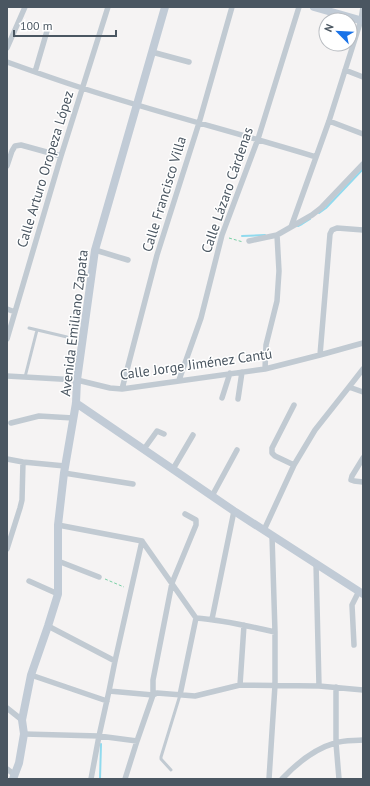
<svg xmlns="http://www.w3.org/2000/svg" width="370" height="786" viewBox="0 0 370 786" font-family="'PT Sans',sans-serif">
<rect width="100%" height="100%" fill="#f5f3f3"/>
<g fill="none" stroke-linecap="round" stroke-linejoin="round">
<path stroke="#90daee" stroke-width="2" d="M319 213 326 208 363 169
M298 226 302 224 310 219
M242 236 265 235
M100 779 101 744"/>
<path stroke="#7ad0a6" stroke-width="1" stroke-dasharray="3 2" stroke-linecap="butt" d="M229 238 243 242
M105 579 124 587"/>
<path stroke="#c1cad2" stroke-width="3" d="M29 328 67 337
M25 377 37 330
M171 770 161 759V757L180 695"/>
<path stroke="#c1cad2" stroke-width="5.5" d="M7 48 25 7
M152 52 189 62
M7 62C32 71 57 80 82 88 159 113 238 133 316 157
M345 70 363 77
M35 72 47 31
M329 121 363 134
M7 166 12 151 15 146 21 145 61 156
M291 227 329 121 361 20 363 7
M249 241 277 235 312 215 321 208 363 164
M95 250 128 260
M7 309 15 312
M7 339 61 156 108 7
M320 355 330 234 332 230 337 228 363 230
M265 369 266 345 277 301 279 271 277 235
M7 376 77 380 110 388 122 389 265 369 320 355 363 343
M179 380 201 318 222 235 258 139 299 7
M349 387 363 392
M122 389 157 255 199 123 232 7
M222 398 230 373
M238 399 242 372
M294 405 272 448V453L275 456 294 465
M11 423 39 416 73 418
M144 449 157 431 164 434
M363 458 352 476 351 480 354 481 363 482
M7 459 23 462 65 466
M173 469 193 435
M64 473 133 484
M212 496 237 450
M58 525 142 541 196 618C223 620 249 626 275 632
M264 530 294 465 315 430 349 387 363 369
M7 549 20 508 22 500 23 462
M58 561 99 577
M316 563 319 686
M29 581 58 594
M212 619 234 511
M48 626 115 661
M354 645 352 605 359 591
M31 675 107 701
M240 685 244 625
M336 687V743L339 779
M109 691 153 695 157 693 195 696 240 685 319 686 363 690
M180 695 196 618
M7 708 22 720
M24 734 99 736 137 741
M7 769 15 775
M91 779 99 736 109 691 115 661 142 541
M125 779 137 741 153 695V680L172 583 196 525V520L185 514
M269 779 275 685V632L272 536
M282 779C297 763 314 749 335 743 344 740 354 741 363 740"/>
<path stroke="#c1cbd6" stroke-width="8" d="M314 7 363 21
M76 403 234 511 363 594
M13 779 19 763 24 734 22 720 31 675 48 626 58 594V525L64 473 76 403 77 380 95 250 165 7"/>
</g>
<g text-anchor="middle" stroke-width="3" stroke-linejoin="round" paint-order="stroke">
<g font-size="14" fill="#4a5661" stroke="#fff">
<text transform="translate(45 169) rotate(-73)" y="5">Calle Arturo Oropeza López</text>
<text transform="translate(227 190) rotate(-71)" y="5">Calle Lázaro Cárdenas</text>
<text transform="translate(164 194) rotate(-73)" y="5">Calle Francisco Villa</text>
<text transform="translate(74 323) rotate(-83)" y="5">Avenida Emiliano Zapata</text>
<text transform="translate(196 364) rotate(-8)" y="5">Calle Jorge Jiménez Cantú</text>
</g>
</g>
<rect width="370" height="786" fill="none" stroke="#4a5661" stroke-width="16"/>
<g transform="translate(338 32) rotate(294)"><circle r="19" fill="#ffffff" stroke="#b7bbc0"/>
<path d="M0-3L7 15L0 10L-7 15Z" fill="#1a73e8"/>
<text y="-6" font-size="11" font-weight="bold" text-anchor="middle" fill="#4a5661">N</text>
</g>
<path d="M14 30v6h102v-6" fill="none" stroke="#4a5661" stroke-width="2"/>
<text x="20" y="30" font-size="12" fill="#4a5661" stroke="#ffffff" stroke-width="3" paint-order="stroke">100 m</text>
</svg>
